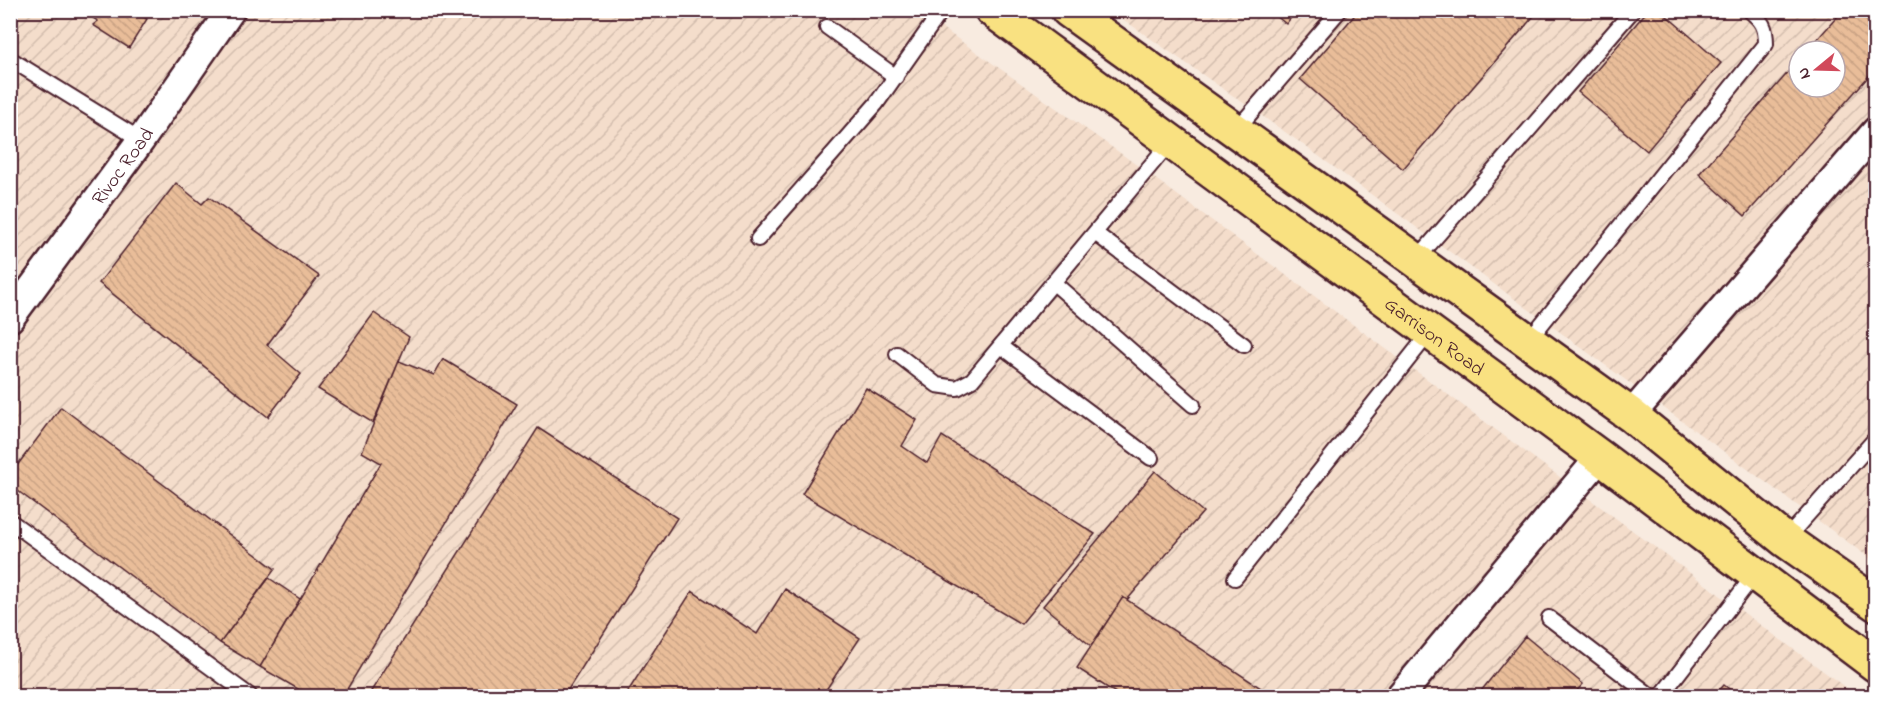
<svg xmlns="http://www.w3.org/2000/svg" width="1886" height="707" viewBox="0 0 1886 707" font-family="'Indie Flower',sans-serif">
<defs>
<pattern id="industrial-furrows" width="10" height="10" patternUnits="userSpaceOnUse" patternTransform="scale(1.5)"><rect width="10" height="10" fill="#f4ddcb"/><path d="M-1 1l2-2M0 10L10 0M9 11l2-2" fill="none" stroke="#d3bdae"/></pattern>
<pattern id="building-back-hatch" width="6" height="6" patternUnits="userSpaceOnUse" patternTransform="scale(1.5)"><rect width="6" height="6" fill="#e9bd99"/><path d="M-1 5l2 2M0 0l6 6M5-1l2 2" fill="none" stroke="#c9a284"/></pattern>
</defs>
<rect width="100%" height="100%" fill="#f8ebe0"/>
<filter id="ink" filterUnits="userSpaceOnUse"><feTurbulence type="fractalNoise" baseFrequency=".0167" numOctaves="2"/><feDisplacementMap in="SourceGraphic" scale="12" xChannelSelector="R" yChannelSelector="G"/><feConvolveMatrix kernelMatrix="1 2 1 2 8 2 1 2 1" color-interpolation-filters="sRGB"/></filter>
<g filter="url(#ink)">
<path fill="url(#industrial-furrows)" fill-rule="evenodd" d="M10 11H918L1123 155 1857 696H11Z
M1111 11H1875V562L1298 141ZM1799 51H1835V87H1799Z"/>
<path fill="url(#building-back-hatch)" stroke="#4a1f2b" stroke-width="1.5" d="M80 10H134L147 19 129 48 93 25 98 21Z
M1269 10H1297L1286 24Z
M1359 10H1539L1403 169 1300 79Z
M1648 10H1660L1721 63 1647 151 1578 92Z
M1843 10H1859L1876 25V68L1745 216 1699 174 1799 60V87H1835V51H1807Z
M176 183 202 204 209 197 319 276 267 345 301 374 268 417 99 283Z
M374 313 409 337 373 423 318 389Z
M443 359 517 404 343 696H310L260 667 381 463 362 452 399 361 434 375Z
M866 388 917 420 902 446 927 463 942 436 1095 534 1021 624 802 494Z
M61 407 275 569 220 643 10 485V475Z
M538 428 677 518 564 696H368Z
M1155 471 1203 512 1127 600 1123 597 1091 646 1043 606Z
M269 578 300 599 260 667 220 643Z
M785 589 860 638 822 696H625L692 591 757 634Z
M1123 597 1127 600 1273 696H1120L1077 668Z
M1525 636 1583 684 1572 696H1477Z
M1724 685 1738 696H1714Z"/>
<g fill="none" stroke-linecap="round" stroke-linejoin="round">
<defs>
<path id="service" d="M827 27 896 77
M10 59 141 140
M1236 130 1340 10
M1095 233 1244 345
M758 239 876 104 942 10
M1416 260 1633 10
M1054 283 1193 405
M1528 341 1766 44C1766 26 1762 21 1749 10
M1001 346 1151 458
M897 354 937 385 957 388 972 380 1171 141
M10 521 250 696
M1785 540 1876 438
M1235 578 1430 332
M1549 618 1651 696
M1661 696 1755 574"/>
<g id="minor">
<path id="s1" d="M10 318 141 140 231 10"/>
<path d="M1631 415 1876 131"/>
<path d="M1400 696 1600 457"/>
</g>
<g id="primary">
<path id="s2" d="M992 10 1600 457 1876 665"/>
<path d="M1068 10 1631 415 1785 540 1876 604"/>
</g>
</defs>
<use href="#service" stroke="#4a1f2b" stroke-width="18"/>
<use href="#minor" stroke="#4a1f2b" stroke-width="32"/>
<use href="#primary" stroke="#4a1f2b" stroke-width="38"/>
<use href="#service" stroke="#fff" stroke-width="14"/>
<use href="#minor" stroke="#fff" stroke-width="27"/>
<use href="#primary" stroke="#f9e181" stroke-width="33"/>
</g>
</g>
<g text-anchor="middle" stroke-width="5" stroke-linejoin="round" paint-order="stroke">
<g font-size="20" fill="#4a1f2b" stroke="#fff">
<text dy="7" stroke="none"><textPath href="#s1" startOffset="189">Rivoc Road</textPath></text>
<text dy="7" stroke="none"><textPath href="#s2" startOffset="550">Garrison Road</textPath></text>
</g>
</g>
<rect width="1886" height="707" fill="none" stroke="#fff" stroke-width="36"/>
<rect x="18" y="18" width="1850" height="671" fill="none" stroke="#4a1f2b" stroke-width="2" filter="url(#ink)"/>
<g transform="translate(1817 69) rotate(251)"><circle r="28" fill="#ffffff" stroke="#b7a5aa" stroke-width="1.5"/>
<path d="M0-4.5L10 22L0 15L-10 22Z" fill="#d1495b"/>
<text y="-9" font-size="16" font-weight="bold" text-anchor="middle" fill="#4a1f2b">N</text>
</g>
</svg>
